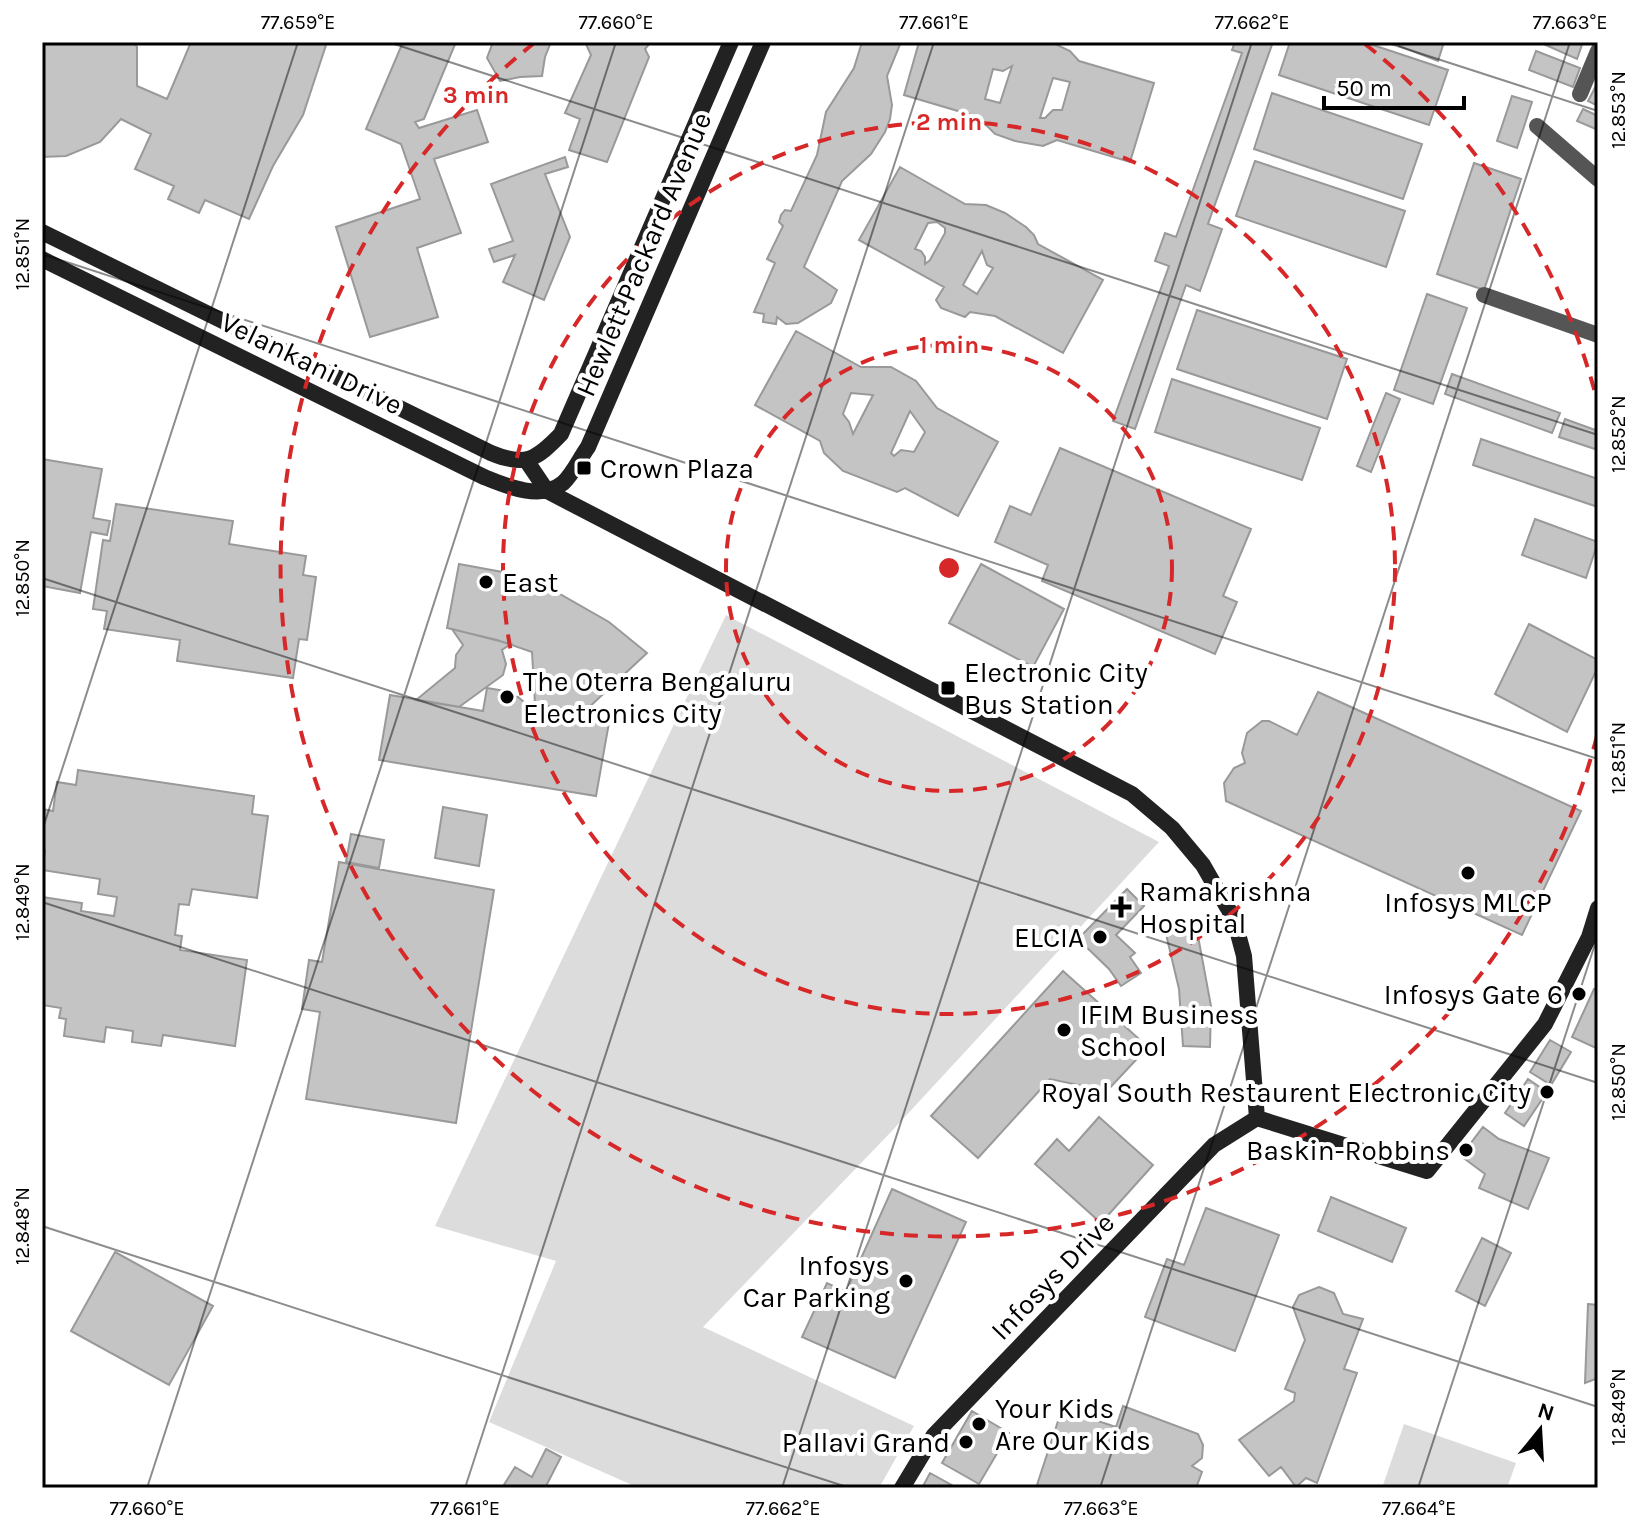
<svg xmlns="http://www.w3.org/2000/svg" width="1640" height="1530" viewBox="0 0 1640 1530" font-family="Karla,sans-serif">
<rect width="100%" height="100%" fill="#fff"/>
<path fill="#dcdcdc" d="M726 615 1159 842 890 1133 703 1327 914 1426 879 1488H639L489 1422 556 1261 435 1226Z
M1404 1424 1516 1463 1507 1488H1382Z"/>
<path fill="#c4c4c4" stroke="#999" stroke-width="2" fill-rule="evenodd" d="M42 42H134L137 47V86L167 99 191 42H327L303 115 273 166 249 219 205 200 199 213 168 199 174 186 135 169 151 134 121 119 100 142 66 156 42 157Z
M403 42H456L424 119 415 122 419 128 477 110 488 142 434 159 461 233 417 248 438 317 370 337 336 227 420 199 401 144 366 129Z
M493 42H551L545 57 542 76 520 77 500 81 487 58Z
M585 42H651L645 49 649 57 607 162 569 150 580 119 565 113 591 55Z
M862 42H901L887 76 892 105 890 119 885 132 871 154 842 181 804 267 837 290 831 303 798 323 786 324 777 317 776 324 763 322 764 314 754 312 775 263 767 259 783 226 779 222 781 215 785 210 791 211 817 155 826 112 854 68Z
M919 42H1062L1057 45 1070 51 1079 61 1154 83 1130 162 1057 140 1043 146 1015 141 995 134 978 117 904 95ZM1012 66 1000 103 985 99 993 69 1003 71ZM1053 78 1070 82 1062 110H1053L1045 118H1040Z
M1235 42H1273L1208 224 1222 229 1200 291 1186 285 1135 429 1113 421 1169 266 1155 261 1165 233 1176 237 1242 53 1232 50Z
M1290 42H1364L1448 70 1429 125 1279 75Z
M1401 42H1444L1438 61 1399 46Z
M1539 42H1583L1577 59Z
M1536 51 1580 68 1573 87 1529 70Z
M1598 82V106L1588 101Z
M1272 93 1422 144 1403 199 1254 149Z
M1512 96 1532 102 1517 148 1497 141Z
M1583 109 1598 116V130L1577 121Z
M565 157 568 167 545 174 570 237 544 300 503 282 515 255 494 262 489 249 513 241 491 184Z
M1255 161 1405 211 1386 267 1236 216Z
M1474 163 1521 179 1484 290 1437 274Z
M900 167 965 204 986 205 1005 213 1026 227 1034 235 1038 244 1103 280 1063 353 995 316 970 312 965 317 941 308 936 300 944 287 859 240ZM937 222 945 228V233L930 260 925 264V257L921 251 915 249 928 223ZM982 251 987 265 993 268 977 294 963 285Z
M1427 294 1467 308 1433 404 1394 390Z
M1197 310 1347 359 1327 419 1177 369Z
M796 331 861 367H891L916 381 937 408 998 442 958 516 905 488 897 492 843 471 824 453 820 441 755 405ZM851 393 873 395 853 434 849 422 843 414ZM910 411 925 432 914 452 901 450 894 456 891 453Z
M1452 374 1560 413 1552 433 1445 394Z
M1172 379 1320 428 1302 480 1155 432Z
M1386 393 1400 399 1371 472 1357 466Z
M1565 419 1598 431V450L1559 437Z
M1481 439 1598 479V507L1473 465Z
M1060 448 1251 529 1223 596 1237 602 1215 654 1042 581 1048 565 995 542 1010 506 1031 515Z
M42 459 102 469 93 518 110 521 107 535 91 532 80 593 42 586Z
M116 504 233 521 229 544 306 556 303 575 316 577 307 640 299 639 293 678 177 661 180 640 104 629 107 611 93 609 103 540 110 541Z
M1535 519 1598 542 1586 578 1522 555Z
M459 564 508 573 558 593 609 622 647 653 584 712 535 704 532 652 497 640 447 628Z
M981 564 1064 609 1033 667 949 623Z
M1529 624 1598 660V667L1567 732 1495 694Z
M452 629 511 644 502 650 506 664 503 675 459 707 416 700 455 668 456 655 463 645Z
M487 688 511 692V696L518 697 524 702 610 717 596 796 379 760 390 695 483 711Z
M1318 692 1581 811 1522 935 1226 801 1224 783 1234 768 1245 763 1242 753 1247 733 1262 721H1269L1297 735Z
M78 770 254 796 252 814 268 816 257 898 192 889 189 905 179 904 175 935 182 936 180 950 247 960 235 1046 163 1035 161 1046 132 1042 133 1031 106 1027 104 1042 64 1036 66 1019 59 1018 61 1008 42 1005V897L82 903 81 911 114 916 117 897 98 894 100 879 42 870 45 850 42 849V809L53 811 57 782 76 785Z
M443 807 487 815 479 866 435 858Z
M351 834 384 840 379 868 346 862Z
M339 862 494 890 456 1123 306 1099 320 1012 302 1009 309 960 322 962Z
M1127 889 1144 906 1116 935 1135 953 1130 957 1141 973 1121 986 1109 969 1078 939Z
M1190 921 1198 936 1211 1006 1210 1047 1183 1046 1179 989 1165 930Z
M1063 971 1148 1047 1107 1091 1050 1079 978 1158 931 1116Z
M1594 989 1598 990V1049L1572 1037Z
M1550 1040 1571 1052 1551 1085 1530 1072Z
M1528 1079 1547 1092 1524 1126 1505 1113Z
M1099 1117 1153 1165 1101 1223 1035 1164 1057 1139 1069 1151Z
M1483 1127 1499 1139 1549 1158 1528 1209 1479 1188 1485 1174 1461 1156Z
M892 1189 966 1222 895 1378 802 1337 827 1283 846 1292Z
M1331 1197 1406 1228 1392 1262 1318 1231Z
M1206 1208 1279 1235 1235 1351 1145 1317 1167 1259 1184 1265Z
M1482 1238 1511 1253 1485 1306 1456 1291Z
M115 1252 213 1306 169 1385 71 1331Z
M1319 1287 1334 1293 1343 1314 1363 1319 1344 1369 1357 1373 1317 1483 1306 1478 1296 1487 1281 1467 1269 1476 1239 1440 1294 1401 1295 1393 1285 1389 1305 1340 1293 1307 1299 1295Z
M1588 1304 1598 1305V1378L1585 1383Z
M1123 1406 1198 1434 1203 1445 1202 1458 1192 1466 1202 1472 1196 1488H1036L1062 1409 1116 1427Z
M972 1411 1009 1433 979 1484 942 1463Z
M546 1449 561 1457 545 1488H502L515 1467 532 1477Z
M930 1473 957 1488H922Z"/>
<g fill="none" stroke-linecap="round" stroke-linejoin="round">
<path stroke="#555" stroke-width="16" d="M1580 94 1598 51
M1537 126 1598 179
M1484 295 1598 335"/>
<path stroke="#222" stroke-width="16" d="M42 232 491 453C525 467 536 460 561 434L731 42
M42 259 484 477C506 486 541 501 563 483 573 474 580 458 588 447L763 42
M526 460 547 491 1132 794 1172 828 1203 865 1234 919 1244 956 1257 1118
M1257 1118 1427 1171 1545 1024 1589 937 1598 908
M902 1488 934 1435 1214 1145 1257 1118"/>
</g>
<path fill="none" stroke="#000" stroke-width="2" stroke-opacity="0.45" d="M388 42 1598 435M1385 42 1598 111M42 254 1598 759M42 578 1598 1083M42 831 298 42M42 902 1598 1407M42 1226 850 1488M147 1488 616 42M465 1488 934 42M782 1488 1252 42M1100 1488 1570 42M1418 1488 1598 935"/>
<g fill="none" stroke="#d62828" stroke-width="4" stroke-dasharray="14 10">
<circle cx="949" cy="568" r="223"/>
<circle cx="949" cy="568" r="446"/>
<path d="M1597 736A669 669 0 1 1 533 44M1365 44A669 669 0 0 1 1597 400"/>
</g>
<g fill="#000" stroke="#fff" stroke-width="3">
<rect x="576" y="460" width="16" height="16" rx="4"/>
<circle cx="486" cy="582" r="8"/>
<rect x="940" y="680" width="16" height="16" rx="4"/>
<circle cx="507" cy="697" r="8"/>
<circle cx="1468" cy="873" r="8"/>
<path d="M1117 895h8v8h8v8h-8v8h-8v-8h-8v-8h8z"/>
<circle cx="1100" cy="937" r="8"/>
<circle cx="1579" cy="994" r="8"/>
<circle cx="1064" cy="1030" r="8"/>
<circle cx="1547" cy="1092" r="8"/>
<circle cx="1466" cy="1150" r="8"/>
<circle cx="906" cy="1281" r="8"/>
<circle cx="979" cy="1424" r="8"/>
<circle cx="966" cy="1442" r="8"/>
</g>
<g text-anchor="middle" stroke-width="8" stroke-linejoin="round" paint-order="stroke">
<g font-size="28" fill="#000" stroke="#fff">
<text transform="translate(643 254) rotate(-67)" y="10">Hewlett Packard Avenue</text>
<text transform="translate(312 363) rotate(26)" y="10">Velankani Drive</text>
<text transform="translate(1052 1276) rotate(-46)" y="10">Infosys Drive</text>
</g>
<g font-size="28" fill="#000" stroke="#fff" text-anchor="start">
<text x="600" y="478">Crown Plaza</text>
<text x="502" y="592">East</text>
<text x="964" y="682">Electronic City<tspan x="964" dy="32">Bus Station</tspan></text>
<text x="523" y="691">The Oterra Bengaluru<tspan x="523" dy="32">Electronics City</tspan></text>
<text x="1139" y="901">Ramakrishna<tspan x="1139" dy="32">Hospital</tspan></text>
<text x="1468" y="912" text-anchor="middle">Infosys MLCP</text>
<text x="1084" y="947" text-anchor="end">ELCIA</text>
<text x="1563" y="1004" text-anchor="end">Infosys Gate 6</text>
<text x="1080" y="1024">IFIM Business<tspan x="1080" dy="32">School</tspan></text>
<text x="1531" y="1102" text-anchor="end">Royal South Restaurent Electronic City</text>
<text x="1450" y="1160" text-anchor="end">Baskin-Robbins</text>
<text x="890" y="1275" text-anchor="end">Infosys<tspan x="890" dy="32">Car Parking</tspan></text>
<text x="995" y="1418">Your Kids<tspan x="995" dy="32">Are Our Kids</tspan></text>
<text x="950" y="1452" text-anchor="end">Pallavi Grand</text>
</g>
</g>
<circle cx="949" cy="568" r="12" fill="#d62828" stroke="#fff" stroke-width="4"/>
<g font-size="24" text-anchor="middle" font-weight="bold" fill="#d62828" stroke="#fff" stroke-width="8" stroke-linejoin="round" paint-order="stroke">
<text x="476" y="103">3 min</text>
<text x="949" y="130">2 min</text>
<text x="949" y="353">1 min</text>
</g>
<rect width="1640" height="1530" fill="none" stroke="#ffffff" stroke-width="88"/>
<g transform="translate(1540 1430) rotate(18)" stroke="#ffffff" stroke-width="6" paint-order="stroke">
<path d="M0-6L14 30L0 20L-14 30Z" fill="#000000"/>
<text y="-12" font-size="22" font-weight="bold" text-anchor="middle" fill="#000000">N</text>
</g>
<path d="M1324 96v12h140v-12" fill="none" stroke="#000000" stroke-width="4"/>
<text x="1336" y="96" font-size="24" fill="#000000" stroke="#ffffff" stroke-width="6" paint-order="stroke">50 m</text>
<rect x="44" y="44" width="1552" height="1442" fill="none" stroke="#000" stroke-width="3"/>
<g font-size="20" text-anchor="middle" fill="#000">
<text x="298" y="29">77.659°E</text>
<text x="616" y="29">77.660°E</text>
<text x="934" y="29">77.661°E</text>
<text x="1252" y="29">77.662°E</text>
<text x="1570" y="29">77.663°E</text>
<text transform="translate(1618 110) rotate(-90)" y="7">12.853°N</text>
<text transform="translate(22 254) rotate(-90)" y="7">12.851°N</text>
<text transform="translate(1618 434) rotate(-90)" y="7">12.852°N</text>
<text transform="translate(22 578) rotate(-90)" y="7">12.850°N</text>
<text transform="translate(1618 758) rotate(-90)" y="7">12.851°N</text>
<text transform="translate(22 902) rotate(-90)" y="7">12.849°N</text>
<text transform="translate(1618 1082) rotate(-90)" y="7">12.850°N</text>
<text transform="translate(22 1226) rotate(-90)" y="7">12.848°N</text>
<text transform="translate(1618 1407) rotate(-90)" y="7">12.849°N</text>
<text x="147" y="1515">77.660°E</text>
<text x="465" y="1515">77.661°E</text>
<text x="783" y="1515">77.662°E</text>
<text x="1101" y="1515">77.663°E</text>
<text x="1419" y="1515">77.664°E</text>
</g>
</svg>
